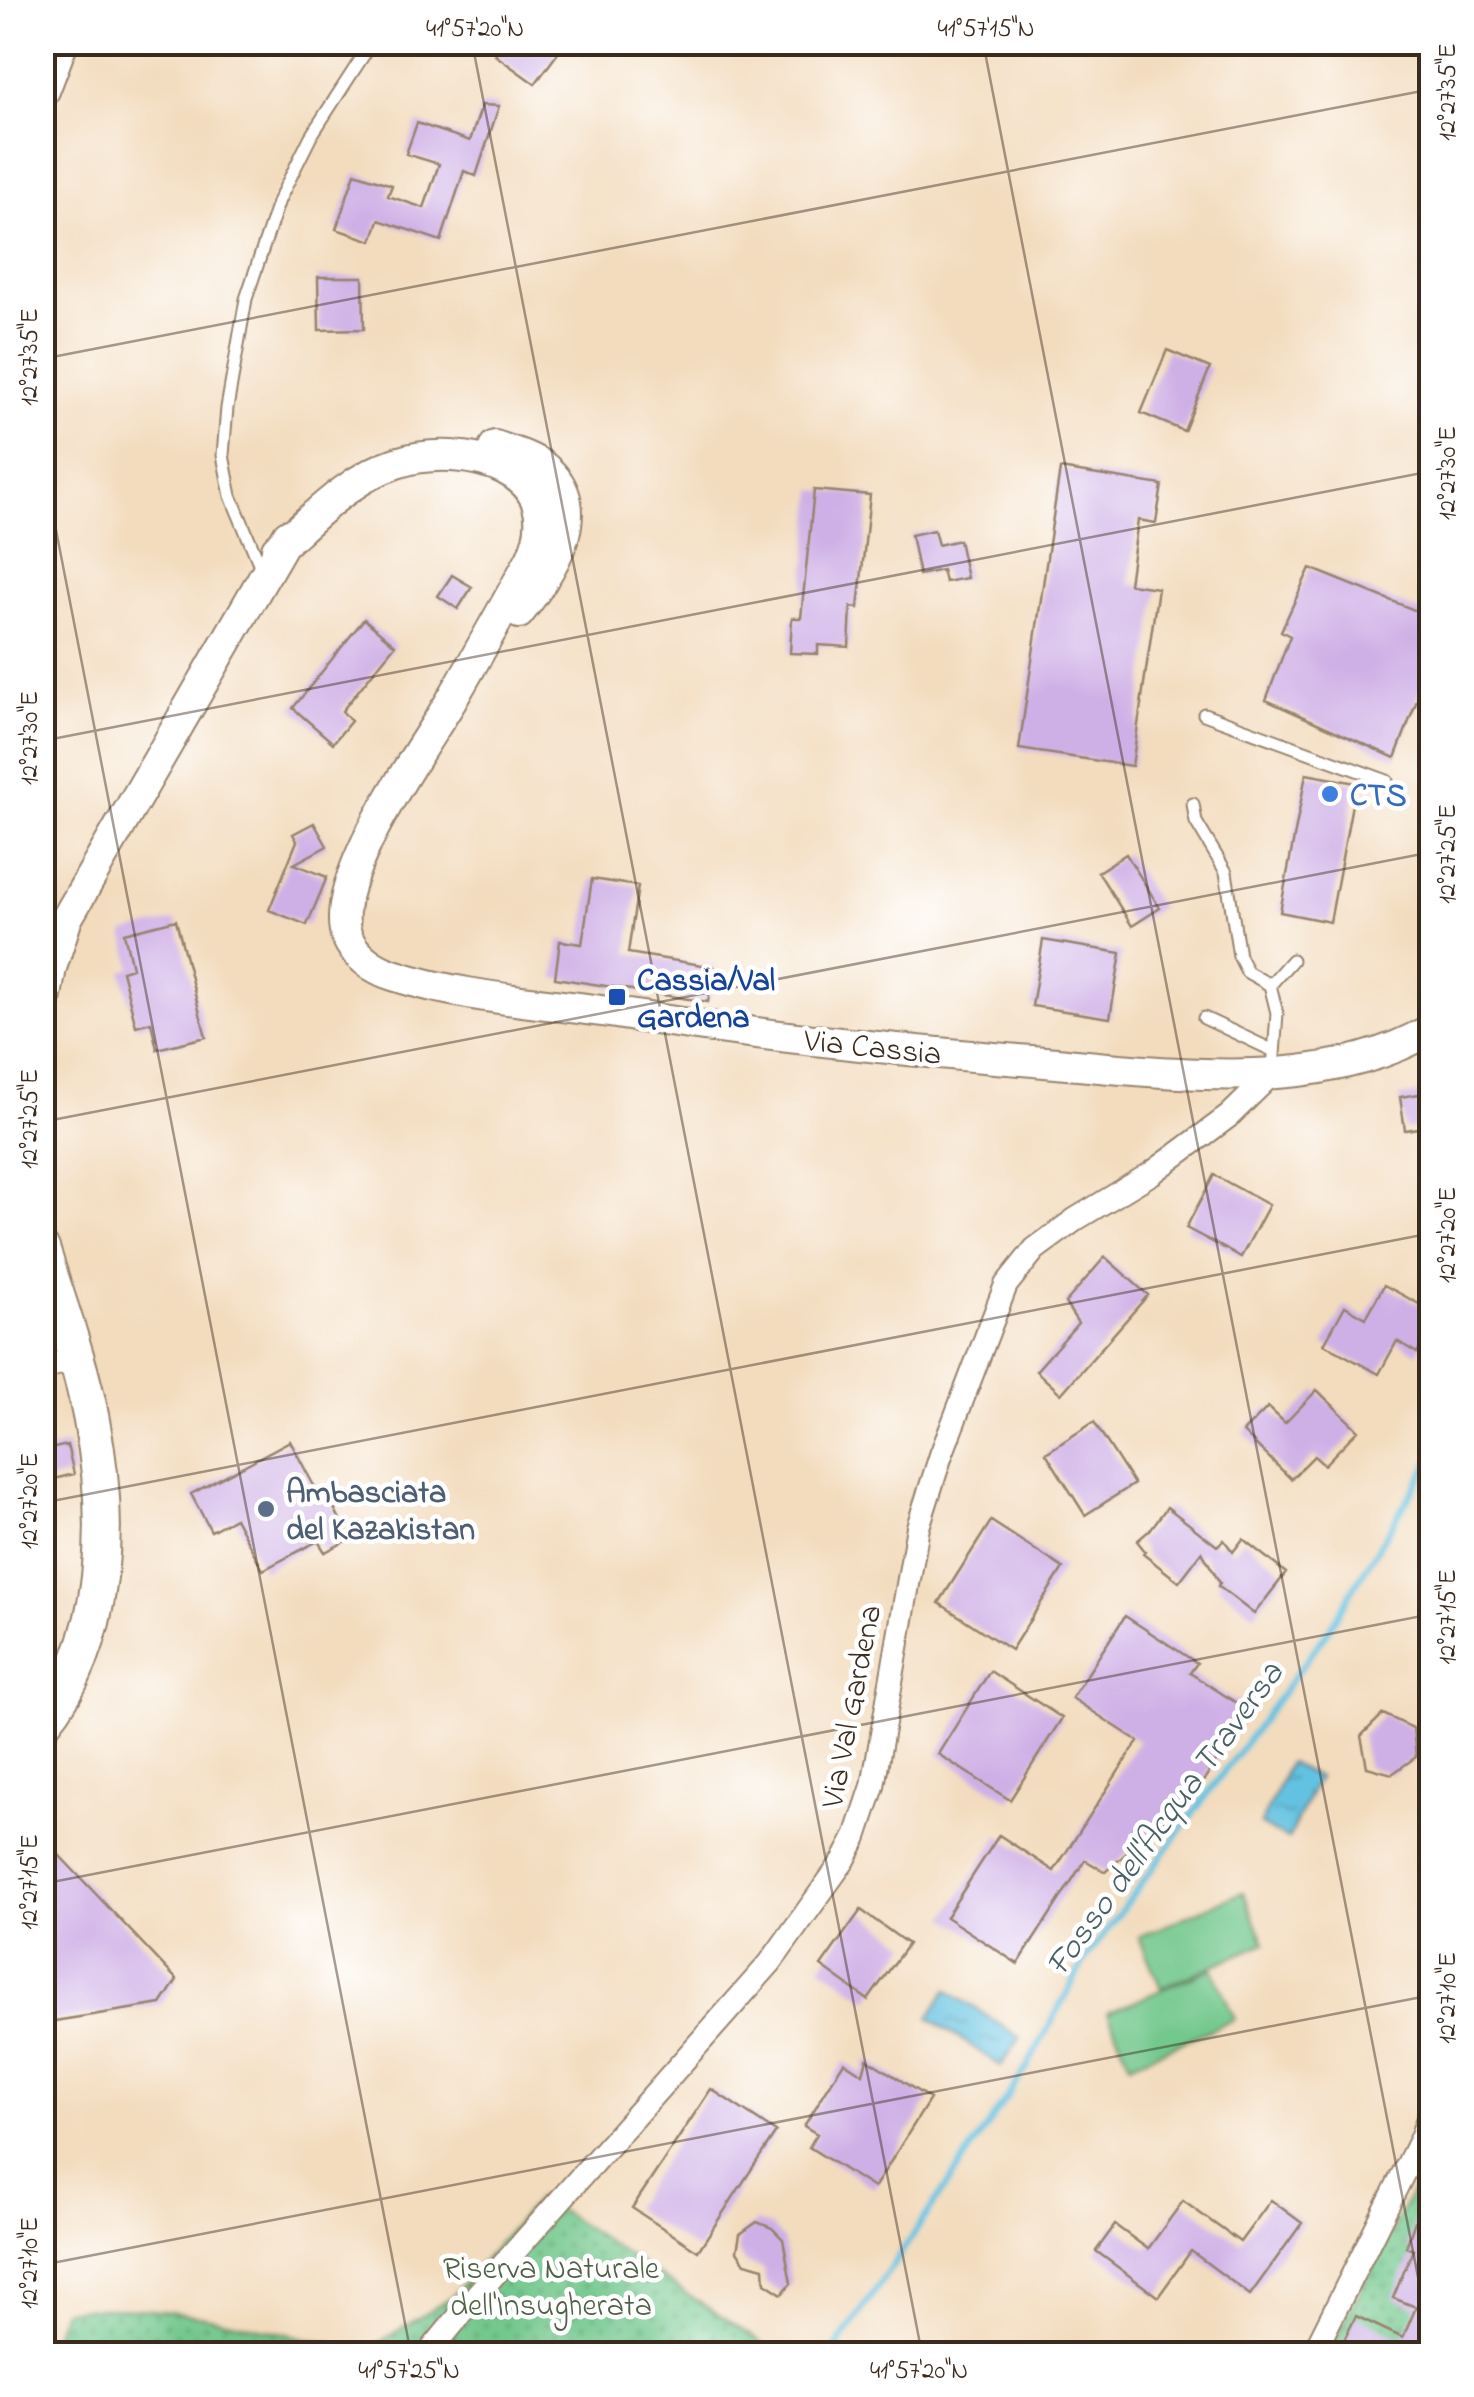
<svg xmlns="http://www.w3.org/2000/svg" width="1474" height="2397" viewBox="0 0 1474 2397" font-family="'Indie Flower',sans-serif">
<defs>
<pattern id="park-dots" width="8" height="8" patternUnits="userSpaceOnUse" patternTransform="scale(2.5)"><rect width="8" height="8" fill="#73c88d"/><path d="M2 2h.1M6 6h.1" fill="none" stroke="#60a373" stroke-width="1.8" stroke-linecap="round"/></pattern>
<pattern id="water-ripples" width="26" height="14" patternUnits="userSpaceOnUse" patternTransform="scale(2.5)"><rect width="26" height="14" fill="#63c2e1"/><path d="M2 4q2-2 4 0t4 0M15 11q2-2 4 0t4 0" fill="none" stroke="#539eb6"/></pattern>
</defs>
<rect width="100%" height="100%" fill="#fff"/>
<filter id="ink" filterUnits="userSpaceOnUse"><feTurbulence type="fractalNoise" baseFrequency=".01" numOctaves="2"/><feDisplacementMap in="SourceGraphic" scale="20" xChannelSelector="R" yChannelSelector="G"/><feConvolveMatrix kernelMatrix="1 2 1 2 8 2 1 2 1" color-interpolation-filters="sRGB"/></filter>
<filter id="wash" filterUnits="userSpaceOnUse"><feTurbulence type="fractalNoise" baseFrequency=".0048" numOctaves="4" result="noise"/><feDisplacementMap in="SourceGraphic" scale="40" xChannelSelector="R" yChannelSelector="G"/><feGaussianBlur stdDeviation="2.25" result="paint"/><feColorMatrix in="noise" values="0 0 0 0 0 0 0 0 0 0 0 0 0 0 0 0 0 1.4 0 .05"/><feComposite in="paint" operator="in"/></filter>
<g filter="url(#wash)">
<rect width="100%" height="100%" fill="#f3dcbe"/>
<path fill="#73c88d" stroke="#577956" stroke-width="2.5" d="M1243 1892 1265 1943 1161 1988 1139 1937Z
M1212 1968 1235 2019 1130 2064 1108 2013Z"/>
<path fill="url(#park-dots)" stroke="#577956" stroke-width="2.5" d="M1420 2176 1431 2191V2354H1327Z
M539 2197 778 2354H47L63 2310C166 2300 265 2329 364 2352L452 2297Z"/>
<path fill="url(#water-ripples)" stroke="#4f7680" stroke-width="2.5" d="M1289 1763 1318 1777 1288 1839 1260 1825Z
M947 1990 1020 2038 1001 2066 929 2018Z"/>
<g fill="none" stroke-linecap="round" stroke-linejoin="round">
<path stroke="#63c2e1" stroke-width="6" d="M832 2354 1025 2071 1085 1960 1327 1632 1432 1459"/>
</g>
<g id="blocks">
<path fill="#cfb0e6" d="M504 42H544L558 53 535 84 495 55Z
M482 105 499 106 476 176 464 171 441 241 379 220 372 241 336 229 355 173 392 185 388 196 424 208 439 164 406 154 417 123 470 141Z
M318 277H363L364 329 319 330Z
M1167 350 1210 368 1184 431 1141 413Z
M1060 469 1162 485 1156 523 1138 520 1129 584 1158 588 1132 766 1019 749Z
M814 490 870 495 858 608 851 607 849 647 818 645V654L790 653 792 618H801Z
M934 530 938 545 959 540 967 578 945 582 942 570 919 575 911 535Z
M1310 568 1432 617V661L1395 758 1266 700 1290 636 1281 631Z
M452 575 472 587 458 609 438 596Z
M364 619 395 645 342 711 351 721 333 743 293 708Z
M1306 774 1356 783 1330 922 1280 912Z
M314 823 327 846 294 864 327 877 307 925 269 910 297 841 293 834Z
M1126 854 1160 908 1132 926 1098 872Z
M592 879 638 886 628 953 714 967 708 1002 555 978 560 941 582 944Z
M176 920 206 1037 157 1049 151 1022 136 1026 122 971 132 968 124 933Z
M1043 940 1121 953 1110 1018 1032 1006Z
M1432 1092V1126L1405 1130 1400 1097Z
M1214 1175 1269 1205 1241 1257 1186 1228Z
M1105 1257 1148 1295 1061 1394 1036 1371 1078 1323 1065 1303Z
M1384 1285 1432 1311V1326L1417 1353 1397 1341 1379 1374 1324 1344 1345 1306 1366 1318Z
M1317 1390 1358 1430 1324 1465 1314 1456 1291 1479 1243 1432 1268 1407 1285 1423Z
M1094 1422 1134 1484 1085 1515 1046 1453Z
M290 1441 321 1499 328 1496 350 1539 325 1552 318 1541 263 1570 235 1518 211 1531 191 1494Z
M67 1445 74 1474 42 1482V1451Z
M1167 1507 1217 1546 1224 1540 1233 1552 1243 1539 1286 1573 1254 1614 1218 1586 1220 1583 1202 1552 1179 1582 1143 1554 1145 1551 1137 1541 1150 1530Z
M991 1521 1063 1568 1011 1650 939 1603Z
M1125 1616 1197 1663 1190 1673 1249 1711 1194 1795 1105 1872 1085 1860 1018 1964 946 1917 999 1835 1054 1871 1138 1741 1072 1698Z
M990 1671 1062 1718 1010 1800 938 1754Z
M1383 1714 1413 1728 1416 1757 1392 1774 1367 1767 1361 1736Z
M42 1837 177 1980 161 2004 42 2023Z
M861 1910 908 1944 868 2000 821 1966Z
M867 2059 930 2099 874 2188 809 2147 817 2134 804 2126 844 2062 863 2074Z
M711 2089 776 2132 698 2251 632 2208Z
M1429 2181H1432V2354H1337L1356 2316 1403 2338 1416 2307 1393 2298 1413 2250 1406 2247Z
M1271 2200 1302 2223 1250 2295 1191 2251 1158 2297 1096 2251 1115 2225 1148 2249 1183 2201 1240 2242Z
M757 2222 772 2228 783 2239 791 2283 782 2294 765 2283 764 2268 745 2263 737 2251 740 2234Z"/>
</g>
</g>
<g filter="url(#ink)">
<use href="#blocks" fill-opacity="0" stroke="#97836e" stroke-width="2.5"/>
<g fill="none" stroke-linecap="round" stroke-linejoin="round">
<defs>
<path id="lane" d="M262 570 231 496 223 455 227 408 246 299 279 200 311 136 372 42
M1204 714 1387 781
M1193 804 1196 822 1226 872 1239 956 1247 972 1270 985
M1204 1018 1274 1051
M1273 1069 1277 1013 1270 985 1292 960"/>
<path id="street" d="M42 1368 76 1359
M428 2354 479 2292 770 1963 844 1860 856 1837 873 1786 918 1527 941 1455 1006 1285 1035 1249 1076 1219 1152 1173 1229 1116 1273 1073
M1313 2354 1421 2138 1432 2107"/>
<path id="secondary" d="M495 446C512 452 531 457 545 468 595 510 548 575 519 613
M277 549C312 518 350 478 396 463 464 441 573 469 531 559 505 607 478 654 451 701 422 749 325 883 347 937 355 956 374 969 393 975 466 999 547 1002 622 1014 762 1036 904 1051 1045 1062 1122 1069 1200 1078 1277 1073 1332 1069 1384 1057 1432 1029
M42 1017 51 968 67 918 288 535"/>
<path id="primary" d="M42 89 60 42
M42 1250C59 1305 80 1361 91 1418 111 1518 110 1641 42 1724"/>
</defs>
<use href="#lane" stroke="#97836e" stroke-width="15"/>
<use href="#street" stroke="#97836e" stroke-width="26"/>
<use href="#secondary" stroke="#97836e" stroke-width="34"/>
<use href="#primary" stroke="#97836e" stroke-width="39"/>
<use href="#lane" stroke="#fff" stroke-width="11"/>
<use href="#street" stroke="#fff" stroke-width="22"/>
<use href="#secondary" stroke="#fff" stroke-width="30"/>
<use href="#primary" stroke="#fff" stroke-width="35"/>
</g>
</g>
<path fill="none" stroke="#3b2a1e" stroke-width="2.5" stroke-opacity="0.45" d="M472 42 922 2354M983 42 1432 2349M42 359 1432 89M42 458 411 2354M42 741 1432 471M42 1122 1432 852M42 1503 1432 1233M42 1884 1432 1614M42 2265 1432 1995"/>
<circle fill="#3f7fe0" stroke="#fff" stroke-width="4" cx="1330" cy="794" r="10"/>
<rect fill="#1a4fb4" stroke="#fff" stroke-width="4" x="607" y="987" width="20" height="20" rx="5"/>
<circle fill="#5c6f8a" stroke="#fff" stroke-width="4" cx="266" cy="1509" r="10"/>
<g text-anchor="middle" stroke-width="9" stroke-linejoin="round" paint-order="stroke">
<g font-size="32" font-weight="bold" fill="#366cbe" stroke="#fff" text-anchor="start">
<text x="1350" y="805">CTS</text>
</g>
<g font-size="32" font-weight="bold" fill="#164399" stroke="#fff" text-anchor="start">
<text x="637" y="990">Cassia/Val<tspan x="637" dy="37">Gardena</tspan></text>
</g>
<g font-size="32" fill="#3b2a1e" stroke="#fff">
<text transform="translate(873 1046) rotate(6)" y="11">Via Cassia</text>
<text transform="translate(850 1706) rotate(-79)" y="11">Via Val Gardena</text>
</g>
<g font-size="32" font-weight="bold" fill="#4e5e75" stroke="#fff" text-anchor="start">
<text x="286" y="1502">Ambasciata<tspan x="286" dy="37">del Kazakistan</tspan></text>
</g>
<g font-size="32" fill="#4f6145" stroke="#fff">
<text x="551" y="2278">Riserva Naturale<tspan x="551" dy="37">dell'Insugherata</tspan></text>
</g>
<g font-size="35" font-style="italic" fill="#495f62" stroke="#fff">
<text transform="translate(1163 1818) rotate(-54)" y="12">Fosso dell'Acqua Traversa</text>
</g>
</g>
<rect width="1474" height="2397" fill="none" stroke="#fff" stroke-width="110"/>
<rect x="55" y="55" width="1364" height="2287" fill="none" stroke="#3b2a1e" stroke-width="4"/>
<g font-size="25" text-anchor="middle" fill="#3b2a1e">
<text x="475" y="36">41°57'20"N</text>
<text x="986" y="36">41°57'15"N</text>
<text transform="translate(1446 92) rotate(-90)" y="9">12°27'35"E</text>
<text transform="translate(28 357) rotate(-90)" y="9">12°27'35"E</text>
<text transform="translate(1446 473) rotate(-90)" y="9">12°27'30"E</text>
<text transform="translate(28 738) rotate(-90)" y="9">12°27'30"E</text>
<text transform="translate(1446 854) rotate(-90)" y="9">12°27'25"E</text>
<text transform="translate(28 1119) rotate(-90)" y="9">12°27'25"E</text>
<text transform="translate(1446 1235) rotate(-90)" y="9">12°27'20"E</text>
<text transform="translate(28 1501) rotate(-90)" y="9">12°27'20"E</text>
<text transform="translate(1446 1617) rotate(-90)" y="9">12°27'15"E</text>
<text transform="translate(28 1882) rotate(-90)" y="9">12°27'15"E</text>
<text transform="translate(1446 1998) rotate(-90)" y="9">12°27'10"E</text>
<text transform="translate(28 2263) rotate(-90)" y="9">12°27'10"E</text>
<text x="409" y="2378">41°57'25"N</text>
<text x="919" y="2378">41°57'20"N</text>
</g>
</svg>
